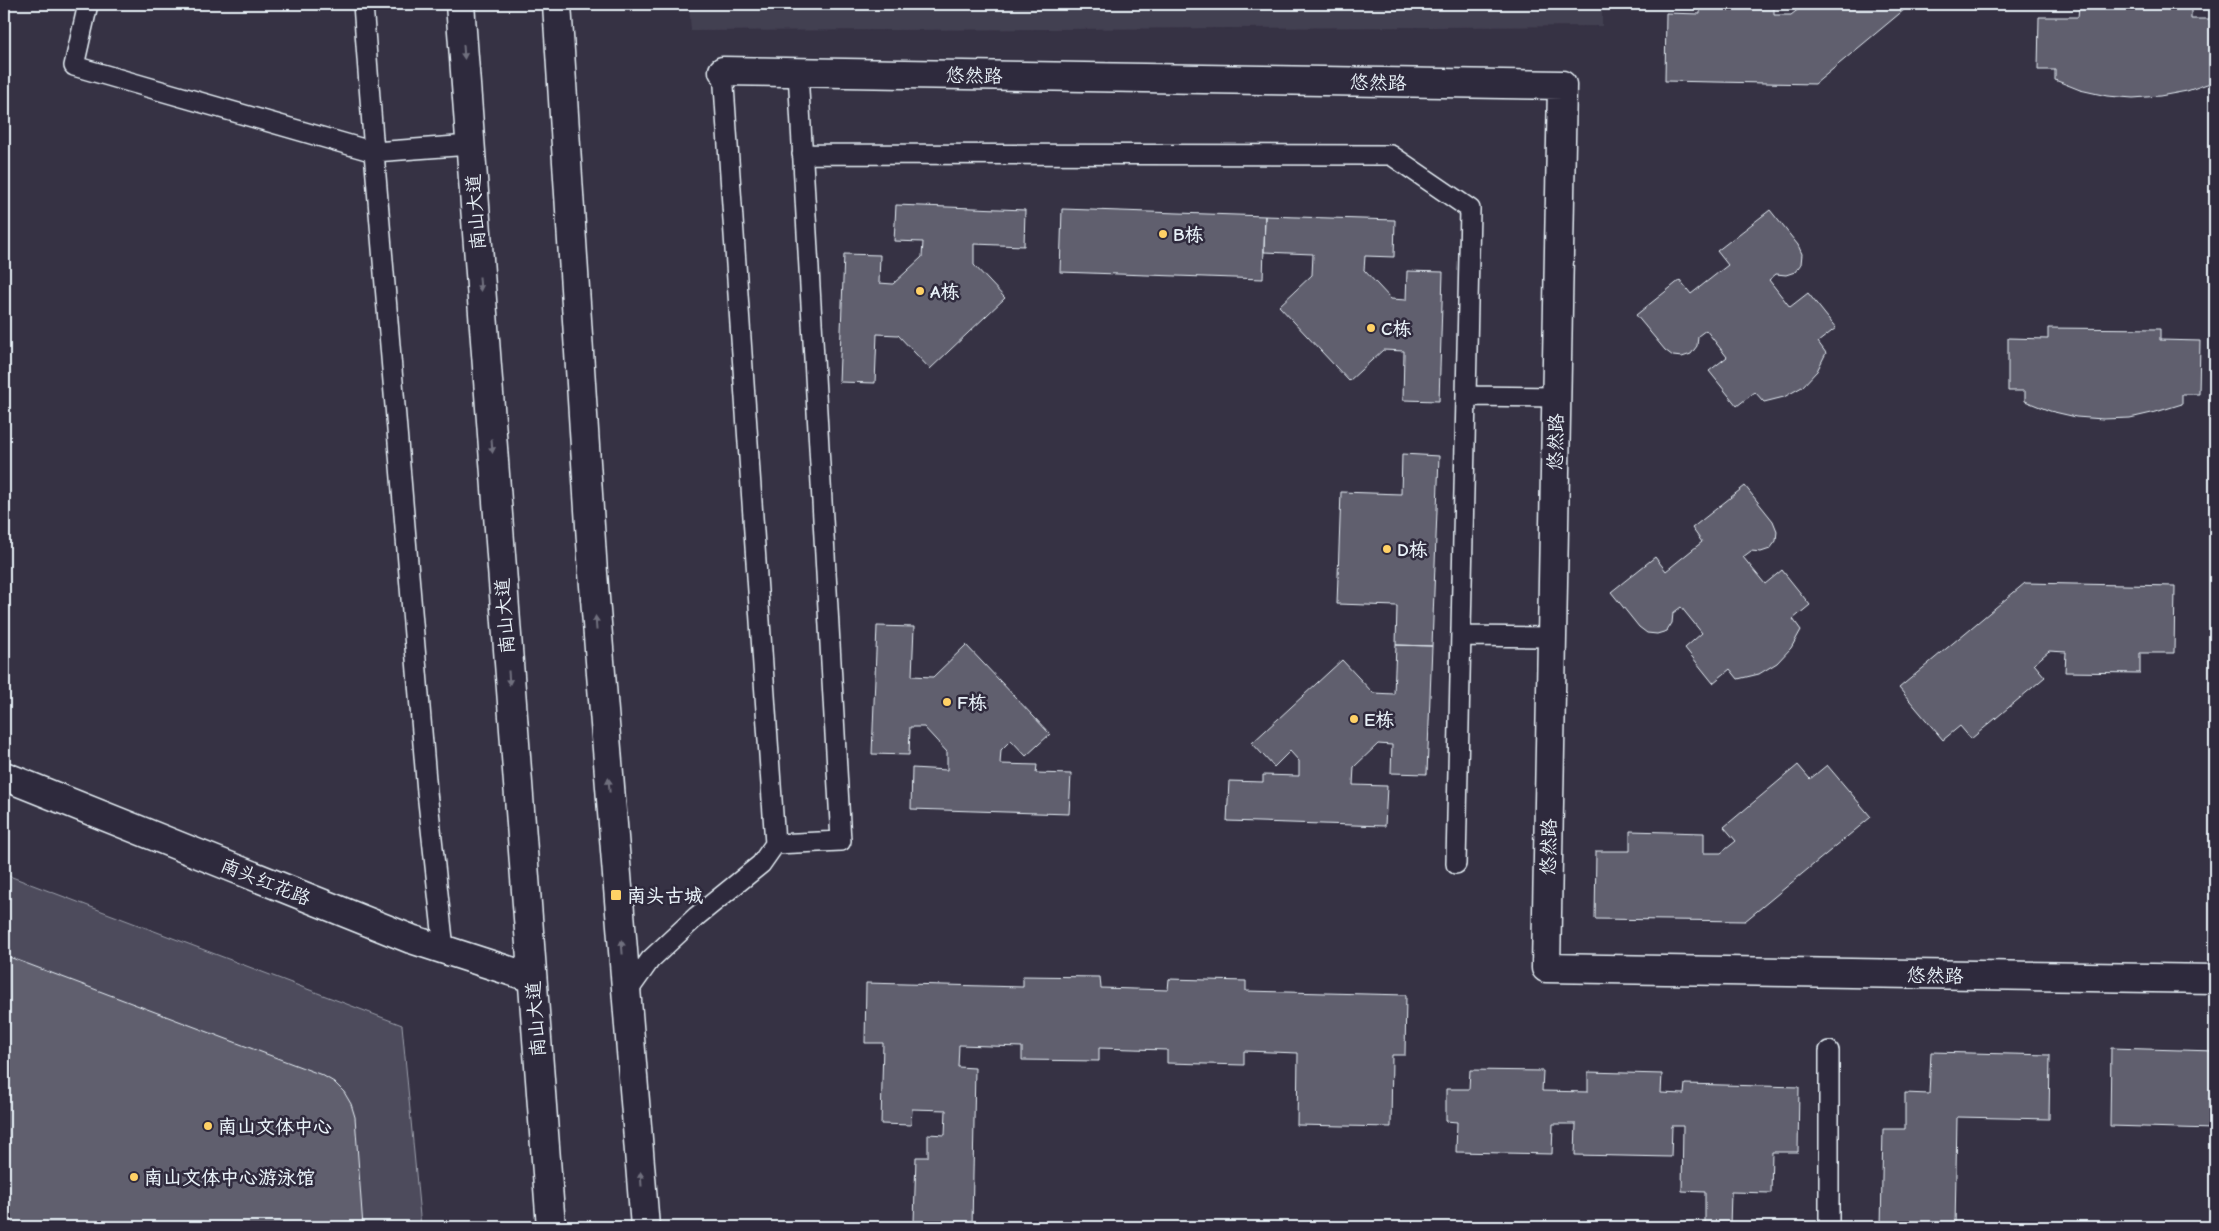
<svg xmlns="http://www.w3.org/2000/svg" width="2219" height="1231" viewBox="0 0 2219 1231" font-family="'Comic Neue','LXGW WenKai TC',sans-serif">
<rect width="100%" height="100%" fill="#363244"/>
<filter id="ink" filterUnits="userSpaceOnUse"><feTurbulence type="fractalNoise" baseFrequency=".02" numOctaves="2"/><feDisplacementMap in="SourceGraphic" scale="10" xChannelSelector="R" yChannelSelector="G"/><feConvolveMatrix kernelMatrix="1 2 1 2 8 2 1 2 1" color-interpolation-filters="sRGB"/></filter>
<g filter="url(#ink)">
<path fill="#433f51" d="M689 4H1602V26L691 31Z"/>
<path fill="#4d4b5c" stroke="#9a9eaa" d="M4 874 402 1025 421 1227H4Z"/>
<path fill="#605e6e" stroke="#e8f1f8" d="M1700 4H1774V15H1791L1805 4H1911L1815 84 1665 81 1666 13 1700 14Z
M2079 7 2191 8V19H2215V72H2213V82L2187 91 2160 96 2133 98 2107 96 2080 90 2055 80V70H2038L2039 17H2078Z
M896 205 1025 210 1024 246 974 244V265L1005 298 930 369 898 335 877 334 875 383 839 382 844 254 880 255 879 283 893 284 922 257 923 242 894 241Z
M1062 209 1265 216 1263 279 1060 272Z
M1770 210 1798 245 1802 254 1801 264 1795 272 1786 275 1776 274 1769 280 1790 307 1808 293 1836 328 1818 342 1826 353 1817 371 1802 387 1784 397 1764 402 1755 392 1737 406 1709 371 1727 357 1706 330 1698 336 1697 346 1691 354 1682 357 1673 356 1665 350 1636 315 1680 280 1691 294 1728 265 1717 251Z
M1265 216 1395 220 1394 257 1365 256 1364 270 1391 299 1406 300 1407 271 1443 272 1439 401 1403 400 1404 351 1383 350 1349 381 1279 306 1312 275 1313 254 1264 252Z
M2048 328 2160 329V340L2200 341 2199 394H2182V404L2156 412 2130 418 2103 419 2076 417 2050 411 2025 401V391H2008V338L2048 339Z
M1402 454 1439 456 1432 646 1396 645 1397 606 1337 604 1341 492 1401 494Z
M1745 486 1773 521 1777 531 1776 541 1770 549 1761 552 1751 551 1743 557 1765 584 1782 570 1810 605 1793 619 1801 630 1791 648 1777 663 1759 674 1738 679 1730 669 1713 683 1685 648 1702 633 1681 607 1673 613 1672 623 1667 631 1657 634 1647 633 1639 627 1611 592 1655 557 1666 571 1702 542 1692 528Z
M2025 583 2175 586 2174 653H2140V673L2065 672 2066 652 2049 651 2034 664 2045 677 1971 739 1960 726 1943 740 1899 688Z
M877 626 914 627 912 676 933 677 966 645 1050 734 1026 756 1011 740 1001 750 1000 764 1037 765 1036 773 1071 774 1069 814 911 809 912 768 947 770V752L924 727H910L909 755 872 754Z
M1396 645 1432 646 1427 774 1391 773 1392 745 1378 744 1354 767 1353 785 1387 786 1385 826 1227 821 1229 781 1263 782V775L1299 776V761L1290 751 1274 767 1252 743 1342 660 1373 693 1394 694Z
M1798 765 1810 779 1827 765 1871 817 1745 921 1595 919 1596 851H1630V831L1704 833V853H1721L1736 841 1724 827Z
M4 955 322 1075 334 1082 344 1092 351 1104 355 1117 363 1227H4Z
M1023 976 1100 977 1101 988 1168 990 1169 979 1246 981V991L1406 995 1405 1055H1392L1391 1127 1297 1125 1298 1053 1244 1051V1065L1167 1063V1050L1099 1048V1061L1022 1060V1047L959 1045 958 1067 975 1068 972 1227H926V1223L914 1222 916 1157H928V1134L945 1135 946 1110 912 1109 911 1125 881 1124 883 1043H865L866 983 1023 987Z
M2111 1048 2215 1051 2213 1129 2110 1126Z
M1931 1052 2050 1055 2049 1119 1957 1117 1955 1227H1881L1883 1129H1905V1093L1929 1094Z
M1470 1070 1543 1071 1542 1091 1588 1092V1072L1662 1074 1661 1093 1684 1094 1685 1084 1799 1087 1798 1152H1772L1771 1193 1731 1192 1730 1227H1705V1192L1682 1191 1683 1126H1672L1671 1157 1575 1155 1576 1124H1553L1552 1154 1456 1152 1457 1122 1446 1121V1089H1469Z"/>
<g fill="none" stroke-linecap="round" stroke-linejoin="round">
<defs>
<path id="lane" d="M88 4 74 66 374 152 363 4
M802 154 1391 155 1470 209 1456 864
M1466 396 1556 397
M1461 636 1552 637
M775 844 841 841 798 72
M444 949 427 792 374 152 470 145
M626 994 650 960 697 916 761 864 775 844 723 71
M1829 1227V1051"/>
<path id="street" d="M723 71 1562 85 1546 968 2215 979
M4 776 411 939 532 978"/>
<path id="primary" d="M460 4 551 1227
M557 4 593 573 645 1227"/>
</defs>
<use href="#lane" stroke="#e8f1f8" stroke-width="22"/>
<use href="#street" stroke="#e8f1f8" stroke-width="31"/>
<use href="#primary" stroke="#e8f1f8" stroke-width="31"/>
<use href="#lane" stroke="#2f2a3d" stroke-width="19"/>
<use href="#street" stroke="#2f2a3d" stroke-width="28"/>
<use href="#primary" stroke="#2f2a3d" stroke-width="28"/>
</g>
<defs><path id="oneway-solid" d="M-6-.8H1V-3.2L6.5 0L1 3.2V.8H-6Z" transform="scale(1.25)"/></defs>
<g fill="#70707e">
<use href="#oneway-solid" transform="translate(464 52) rotate(86)"/>
<use href="#oneway-solid" transform="translate(480 284) rotate(86)"/>
<use href="#oneway-solid" transform="translate(492 446) rotate(86)"/>
<use href="#oneway-solid" transform="translate(596 623) rotate(-94)"/>
<use href="#oneway-solid" transform="translate(509 678) rotate(86)"/>
<use href="#oneway-solid" transform="translate(609 785) rotate(-95)"/>
<use href="#oneway-solid" transform="translate(622 947) rotate(-95)"/>
<use href="#oneway-solid" transform="translate(641 1179) rotate(-94)"/>
</g>
</g>
<g fill="#ffd166" stroke="#2f2a3d" stroke-width="2">
<circle cx="1163" cy="234" r="5"/>
<circle cx="920" cy="291" r="5"/>
<circle cx="1371" cy="328" r="5"/>
<circle cx="1387" cy="549" r="5"/>
<circle cx="947" cy="702" r="5"/>
<circle cx="1354" cy="719" r="5"/>
<rect x="610" y="889" width="12" height="12" rx="2.5"/>
<circle cx="208" cy="1126" r="5"/>
<circle cx="134" cy="1177" r="5"/>
</g>
<g text-anchor="middle" stroke-width="5" stroke-linejoin="round" paint-order="stroke">
<g font-size="19" fill="#e8f1f8" stroke="#2f2a3d">
<text transform="translate(974 75) rotate(1)" y="7">悠然路</text>
<text transform="translate(1378 82) rotate(1)" y="7">悠然路</text>
<text transform="translate(475 212) rotate(-94)" y="7">南山大道</text>
<text transform="translate(1555 442) rotate(-89)" y="7">悠然路</text>
<text transform="translate(504 616) rotate(-94)" y="7">南山大道</text>
<text transform="translate(1548 847) rotate(-89)" y="7">悠然路</text>
<text transform="translate(266 881) rotate(22)" y="7">南头红花路</text>
<text transform="translate(1935 975) rotate(1)" y="7">悠然路</text>
<text transform="translate(535 1019) rotate(-94)" y="7">南山大道</text>
</g>
<g font-size="19" font-weight="bold" fill="#e8f1f8" stroke="#2f2a3d" text-anchor="start">
<text x="1173" y="241">B栋</text>
<text x="930" y="298">A栋</text>
<text x="1381" y="335">C栋</text>
<text x="1397" y="556">D栋</text>
<text x="957" y="709">F栋</text>
<text x="1364" y="726">E栋</text>
<text x="627" y="902">南头古城</text>
<text x="218" y="1133">南山文体中心</text>
<text x="144" y="1184">南山文体中心游泳馆</text>
</g>
</g>
<rect width="2219" height="1231" fill="none" stroke="#2f2a3d" stroke-width="20"/>
<rect x="10" y="10" width="2199" height="1211" fill="none" stroke="#e8f1f8" stroke-width="2" filter="url(#ink)"/>
</svg>
